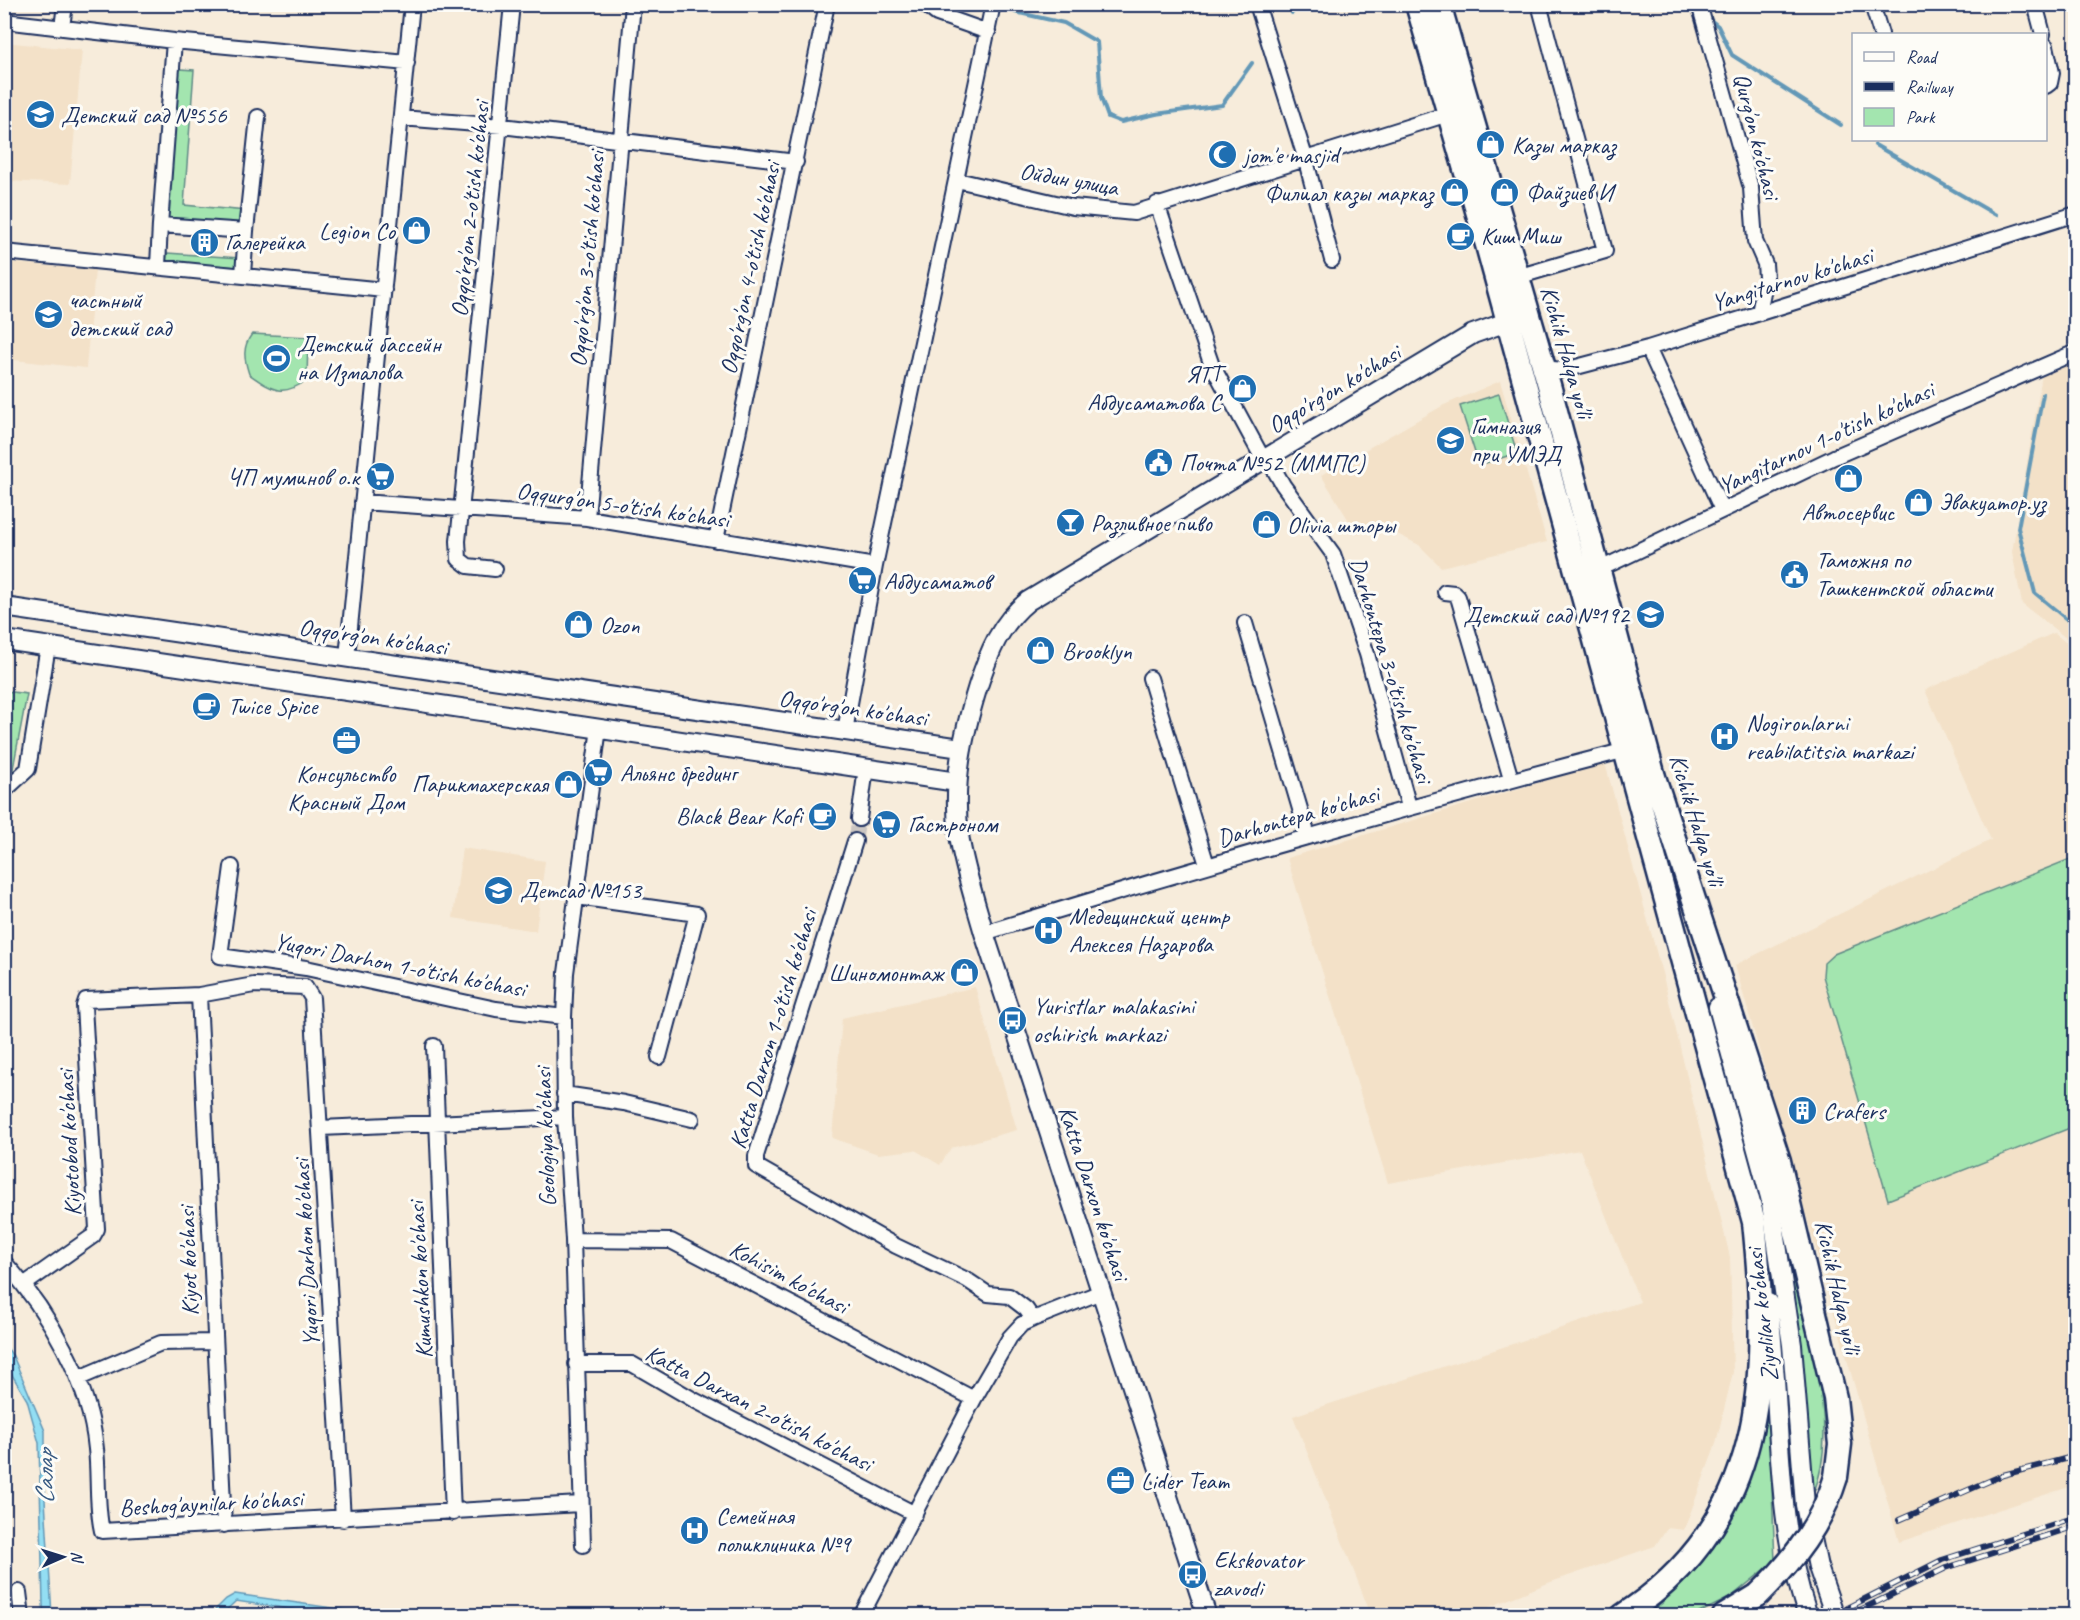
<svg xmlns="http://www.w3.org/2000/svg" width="2080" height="1620" viewBox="0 0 2080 1620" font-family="Caveat,sans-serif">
<rect width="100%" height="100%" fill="#f7ecdb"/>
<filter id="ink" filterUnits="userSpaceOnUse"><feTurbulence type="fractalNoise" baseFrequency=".0167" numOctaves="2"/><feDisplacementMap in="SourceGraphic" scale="12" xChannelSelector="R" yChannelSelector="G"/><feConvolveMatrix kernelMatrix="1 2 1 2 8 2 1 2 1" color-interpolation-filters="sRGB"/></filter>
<g filter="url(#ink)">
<path fill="#f3e1c8" d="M4 42 82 50 70 184 5 181Z
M5 262 95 270 86 368 5 359Z
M2075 361V645L2022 604 2012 552 2042 375Z
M1500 381 1547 542 1441 567 1419 545 1383 527 1357 534 1321 475 1444 405Z
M2054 633 2075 650V1485L1899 1542 1735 965 1991 840 1925 690Z
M1605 763 1665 984 1730 1257 1733 1372 1715 1447 1684 1530 1667 1528 1655 1546 1548 1583 1470 1615H1371L1293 1416 1640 1302 1580 1150 1388 1183 1287 858Z
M462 848 545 861 536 931 453 918Z
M975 987 1017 1130 951 1148 940 1165 915 1150 878 1154 832 1138 842 1018Z"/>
<path fill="#a3e5af" stroke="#5f8a86" stroke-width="1.5" d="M166 68 194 70 184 205 246 211 244 228 155 222Z
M167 253 240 258V267L166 263Z
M252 334 308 337 307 380C282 398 272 390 249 374 244 359 242 347 252 334Z
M1499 394 1517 453 1479 465 1460 406Z
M5 691 27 694 12 774 5 780Z
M2075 857V1126L1888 1200 1823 976 1824 963 1834 954Z
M1790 1262C1806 1332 1842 1427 1813 1494L1804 1372Z
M1766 1396H1768L1775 1561 1731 1597 1695 1615 1647 1616C1728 1549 1748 1498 1766 1396Z"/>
<path fill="#93def3" stroke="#6398b7" stroke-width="1.5" d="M5 1345 13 1356 45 1431V1500L52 1615H44L43 1604 39 1443 27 1400 5 1363Z
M235 1594 381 1615H331L236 1601 221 1615H210L226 1599Z"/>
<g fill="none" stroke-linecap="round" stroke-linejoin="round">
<path stroke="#6398b7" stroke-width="4" d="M943 4 945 7
M1015 12 1064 23 1097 42 1101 98 1108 117 1121 122 1156 114 1222 105 1252 63
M1292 13 1297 4
M1707 17 1718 26 1732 55 1841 125
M1875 145 1996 215
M2043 394 2018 528 2035 593 2076 627"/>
<path stroke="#cbc6c2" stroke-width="14" stroke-dasharray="14 7" stroke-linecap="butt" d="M855 841 859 819"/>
<defs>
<path id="minor" d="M924 4 937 14 988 32
M1257 4 1305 157 1332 260
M1699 4 1751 188 1755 241 1765 264 1766 277 1759 313
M1872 4 1881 34
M2035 4 2043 34
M4 21 174 41 407 63
M62 28 65 4
M2046 46 2052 73 2050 83 2046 86
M401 118 502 126 796 162
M957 180 1073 207 1134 213 1448 114
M1157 204 1211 363 1263 459
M160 225 174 41
M246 231 258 117
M4 252 384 290
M158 266 160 225 246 231 243 275
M1517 277 1605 251 1539 4
M1648 348 1722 510
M1540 368 1565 370 1648 348 2076 214
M1267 457 1283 485 1333 554 1367 654 1409 807
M362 502 587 518 875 566
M587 518 633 4
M716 540 827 4
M495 569 468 566 459 559 458 541 512 4
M1598 570 1834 457 2076 352
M1445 592 1454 593 1458 597 1511 779
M1245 623 1308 836
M347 657 412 4
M1150 678 1207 865
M845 731 875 566 993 4
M4 791 28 769 48 646
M859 819 866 768
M855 841 756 1156V1166L896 1246 967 1280 988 1294 1009 1296 1026 1309 1033 1319
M232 867 220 956 306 968 496 1009 564 1017
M577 897 697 914 659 1057
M984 933C1197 867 1411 806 1626 750
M199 995 224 1525
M434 1046 453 1513
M564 1094 624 1103 692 1119
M321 1128 565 1117
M573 1240 671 1241 974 1399
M4 1262C48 1310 90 1383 96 1449 99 1475 96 1505 102 1531L580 1504
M25 1284 93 1236 97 1229 84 1006 86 1000 199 995 254 985 305 987 312 998 343 1519
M576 1364H632L694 1400 915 1514
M79 1378 161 1343 214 1342
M583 1545 573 1240 565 1117 564 1017 566 973 599 728
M19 1592 22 1616
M861 1616 974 1399 1010 1337 1022 1324 1033 1319 1101 1292"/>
<path id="secondary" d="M4 607 961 748
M4 640 957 782
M1718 1007 1770 1197 1792 1345 1805 1505 1818 1567 1835 1616
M1768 1303C1782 1408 1773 1515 1808 1616
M1207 1616 984 933C975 901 964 868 959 835 952 783 963 735 978 686 989 652 1000 624 1028 601L1473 334 1521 317"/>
<path id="trunk" d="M1417 4 1487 245 1754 1222C1770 1377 1767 1522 1622 1616
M1439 4 1549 385 1654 777 1779 1161 1835 1398 1840 1444 1836 1477
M1724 1616 1758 1595"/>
</defs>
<use href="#minor" stroke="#1b2f5e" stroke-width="18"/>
<use href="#secondary" stroke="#1b2f5e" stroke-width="22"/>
<use href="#trunk" stroke="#1b2f5e" stroke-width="27"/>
<use href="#minor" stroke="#fdfcf7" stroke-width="14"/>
<use href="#secondary" stroke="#fdfcf7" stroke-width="18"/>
<use href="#trunk" stroke="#fdfcf7" stroke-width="22"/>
<defs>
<path id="rail" d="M1899 1520 2003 1475 2076 1456
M1856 1612 1946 1568 2076 1526
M1831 1616 1942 1560 2076 1517"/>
</defs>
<use href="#rail" stroke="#1b2f5e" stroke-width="6"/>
<use href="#rail" stroke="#fdfcf7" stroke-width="4" stroke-dasharray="11" stroke-linecap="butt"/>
<defs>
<path id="trunk-bridge" d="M1758 1595C1793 1561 1822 1524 1836 1477"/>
</defs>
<use href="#trunk-bridge" stroke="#1b2f5e" stroke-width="27" stroke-linecap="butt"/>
<use href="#trunk-bridge" stroke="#fdfcf7" stroke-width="22"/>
</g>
</g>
<defs>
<symbol id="school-disc" viewBox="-11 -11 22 22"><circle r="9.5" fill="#1f6fb2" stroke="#fdfcf7"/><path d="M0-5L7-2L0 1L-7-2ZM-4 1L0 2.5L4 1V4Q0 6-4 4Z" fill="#fff"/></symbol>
<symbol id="shop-disc" viewBox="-11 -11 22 22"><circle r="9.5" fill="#1f6fb2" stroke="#fdfcf7"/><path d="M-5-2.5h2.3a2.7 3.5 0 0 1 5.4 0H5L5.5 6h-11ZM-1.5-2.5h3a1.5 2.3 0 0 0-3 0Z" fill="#fff"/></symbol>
<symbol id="mosque-disc" viewBox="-11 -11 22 22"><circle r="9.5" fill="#1f6fb2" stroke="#fdfcf7"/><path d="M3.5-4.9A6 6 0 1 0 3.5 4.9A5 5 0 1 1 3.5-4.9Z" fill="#fff"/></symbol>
<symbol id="cafe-disc" viewBox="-11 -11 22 22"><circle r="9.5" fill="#1f6fb2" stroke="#fdfcf7"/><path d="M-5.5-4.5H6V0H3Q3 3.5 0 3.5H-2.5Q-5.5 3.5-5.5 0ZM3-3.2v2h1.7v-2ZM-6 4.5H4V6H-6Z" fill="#fff"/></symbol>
<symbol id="building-disc" viewBox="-11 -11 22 22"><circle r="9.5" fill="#1f6fb2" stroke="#fdfcf7"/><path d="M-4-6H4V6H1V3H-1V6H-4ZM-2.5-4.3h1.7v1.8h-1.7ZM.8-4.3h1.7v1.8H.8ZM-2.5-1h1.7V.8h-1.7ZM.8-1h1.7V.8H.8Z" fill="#fff"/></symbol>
<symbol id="stadium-disc" viewBox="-11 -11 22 22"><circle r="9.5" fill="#1f6fb2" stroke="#fdfcf7"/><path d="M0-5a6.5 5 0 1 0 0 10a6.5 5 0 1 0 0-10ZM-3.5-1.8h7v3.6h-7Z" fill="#fff"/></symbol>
<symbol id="civic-disc" viewBox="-11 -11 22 22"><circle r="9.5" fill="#1f6fb2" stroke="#fdfcf7"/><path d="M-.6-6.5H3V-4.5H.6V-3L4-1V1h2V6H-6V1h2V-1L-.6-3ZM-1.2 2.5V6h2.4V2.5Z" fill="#fff"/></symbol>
<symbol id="supermarket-disc" viewBox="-11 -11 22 22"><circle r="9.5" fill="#1f6fb2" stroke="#fdfcf7"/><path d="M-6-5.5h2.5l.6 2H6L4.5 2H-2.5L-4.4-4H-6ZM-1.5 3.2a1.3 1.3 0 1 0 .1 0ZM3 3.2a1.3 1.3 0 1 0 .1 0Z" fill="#fff"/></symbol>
<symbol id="bar-disc" viewBox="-11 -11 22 22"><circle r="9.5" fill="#1f6fb2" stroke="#fdfcf7"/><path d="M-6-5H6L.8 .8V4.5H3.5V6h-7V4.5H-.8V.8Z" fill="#fff"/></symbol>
<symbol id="hospital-disc" viewBox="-11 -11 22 22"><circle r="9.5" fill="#1f6fb2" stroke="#fdfcf7"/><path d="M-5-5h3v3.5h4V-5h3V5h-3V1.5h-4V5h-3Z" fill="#fff"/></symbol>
<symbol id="office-disc" viewBox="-11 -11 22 22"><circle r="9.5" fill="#1f6fb2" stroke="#fdfcf7"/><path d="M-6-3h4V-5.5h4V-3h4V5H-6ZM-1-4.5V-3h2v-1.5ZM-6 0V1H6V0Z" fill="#fff"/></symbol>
<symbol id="bus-disc" viewBox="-11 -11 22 22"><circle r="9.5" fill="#1f6fb2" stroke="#fdfcf7"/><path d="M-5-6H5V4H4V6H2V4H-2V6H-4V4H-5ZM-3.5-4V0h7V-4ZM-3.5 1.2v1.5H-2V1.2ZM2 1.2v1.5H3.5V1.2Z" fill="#fff"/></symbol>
</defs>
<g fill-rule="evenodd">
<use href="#school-disc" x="24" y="98" width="33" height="33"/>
<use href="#shop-disc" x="1474" y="128" width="33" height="33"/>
<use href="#mosque-disc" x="1206" y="138" width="33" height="33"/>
<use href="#shop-disc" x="1488" y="176" width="33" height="33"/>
<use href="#shop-disc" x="1438" y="176" width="33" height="33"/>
<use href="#shop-disc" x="400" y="214" width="33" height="33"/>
<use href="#cafe-disc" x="1444" y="220" width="33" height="33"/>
<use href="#building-disc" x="188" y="226" width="33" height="33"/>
<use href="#school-disc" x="32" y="298" width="33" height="33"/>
<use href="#stadium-disc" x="260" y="342" width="33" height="33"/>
<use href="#shop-disc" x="1226" y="372" width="33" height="33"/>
<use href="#school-disc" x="1434" y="424" width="33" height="33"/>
<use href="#civic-disc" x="1142" y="446" width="33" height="33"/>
<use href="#supermarket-disc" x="364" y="460" width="33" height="33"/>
<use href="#shop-disc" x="1832" y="462" width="33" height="33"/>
<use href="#shop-disc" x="1902" y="486" width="33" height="33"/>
<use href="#bar-disc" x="1054" y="506" width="33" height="33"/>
<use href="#shop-disc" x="1250" y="508" width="33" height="33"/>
<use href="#civic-disc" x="1778" y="558" width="33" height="33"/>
<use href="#supermarket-disc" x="846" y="564" width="33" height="33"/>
<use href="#school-disc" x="1634" y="598" width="33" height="33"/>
<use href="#shop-disc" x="562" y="608" width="33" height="33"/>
<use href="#shop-disc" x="1024" y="634" width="33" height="33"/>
<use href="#cafe-disc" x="190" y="690" width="33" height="33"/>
<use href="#hospital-disc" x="1708" y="720" width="33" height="33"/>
<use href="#office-disc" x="330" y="724" width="33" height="33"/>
<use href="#supermarket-disc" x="582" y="756" width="33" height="33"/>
<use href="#shop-disc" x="552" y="768" width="33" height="33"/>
<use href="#cafe-disc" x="806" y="800" width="33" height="33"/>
<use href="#supermarket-disc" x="870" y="808" width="33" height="33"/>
<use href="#school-disc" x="482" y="874" width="33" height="33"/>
<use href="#hospital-disc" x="1032" y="914" width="33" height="33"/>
<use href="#shop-disc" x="948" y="956" width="33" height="33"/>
<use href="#bus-disc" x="996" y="1004" width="33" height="33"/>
<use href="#building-disc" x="1786" y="1094" width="33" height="33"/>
<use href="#office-disc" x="1104" y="1464" width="33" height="33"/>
<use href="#hospital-disc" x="678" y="1514" width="33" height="33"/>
<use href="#bus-disc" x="1176" y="1558" width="33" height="33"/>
</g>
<g text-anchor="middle" stroke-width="6" stroke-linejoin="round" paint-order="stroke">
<g font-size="24" fill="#1b2f5e" stroke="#fdfcf7" text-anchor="start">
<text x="61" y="123">Детский сад №556</text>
<text x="1512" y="153">Казы марказ</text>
<text x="1244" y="163">jom'e masjid</text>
<text x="1526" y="200">Файзиев И</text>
<text x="1433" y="201" text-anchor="end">Филиал казы марказ</text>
<text x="395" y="239" text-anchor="end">Legion Co</text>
<text x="1481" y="244">Киш Миш</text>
<text x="225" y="250">Галерейка</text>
<text x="69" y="308">частный<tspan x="69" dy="28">детский сад</tspan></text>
<text x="297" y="352">Детский бассейн<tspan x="297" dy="28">на Измалова</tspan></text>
<text x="1221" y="382" text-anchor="end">ЯТТ<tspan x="1221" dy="28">Абдусаматова С</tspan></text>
<text x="1471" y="434">Гимназия<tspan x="1471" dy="28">при УМЭД</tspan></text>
<text x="1180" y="471">Почта №52 (ММПС)</text>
<text x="359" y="485" text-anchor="end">ЧП муминов о.к</text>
<text x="1939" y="510">Эвакуатор.уз</text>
<text x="1848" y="520" text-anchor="middle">Автосервис</text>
<text x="1091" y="531">Разливное пиво</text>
<text x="1287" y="533">Olivia шторы</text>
<text x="1816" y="568">Таможня по<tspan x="1816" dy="28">Ташкентской области</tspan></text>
<text x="884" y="589">Абдусаматов</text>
<text x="1629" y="623" text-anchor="end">Детский сад №192</text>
<text x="600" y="633">Ozon</text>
<text x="1062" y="659">Brooklyn</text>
<text x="228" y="714">Twice Spice</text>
<text x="1746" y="731">Nogironlarni<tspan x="1746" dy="28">reabilatitsia markazi</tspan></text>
<text x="620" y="781">Альянс брединг</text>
<text x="346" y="782" text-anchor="middle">Консульство<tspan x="346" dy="28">Красный Дом</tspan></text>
<text x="548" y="792" text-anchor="end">Парикмахерская</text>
<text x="802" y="824" text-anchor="end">Black Bear Kofi</text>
<text x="908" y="832">Гастроном</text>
<text x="520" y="898">Детсад №153</text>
<text x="1069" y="924">Медецинский центр<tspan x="1069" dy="28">Алексея Назарова</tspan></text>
<text x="943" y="981" text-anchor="end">Шиномонтаж</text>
<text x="1033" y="1014">Yuristlar malakasini<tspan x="1033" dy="28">oshirish markazi</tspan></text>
<text x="1823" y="1119">Crafers</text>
<text x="1141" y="1489">Lider Team</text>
<text x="716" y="1524">Семейная<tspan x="716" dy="28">поликлиника №9</tspan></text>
<text x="1214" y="1568">Ekskovator<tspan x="1214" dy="28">zavodi</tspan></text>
</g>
<g font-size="24" fill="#1b2f5e" stroke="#fdfcf7">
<text transform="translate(1757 136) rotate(76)" y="8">Qurg'on ko'chasi</text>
<text transform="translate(1069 179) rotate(10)" y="8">Ойдин улица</text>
<text transform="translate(470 209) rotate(-84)" y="8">Oqqo'rg'on 2-o'tish ko'chasi</text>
<text transform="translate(587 259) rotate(-85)" y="8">Oqqo'rg'on 3-o'tish ko'chasi</text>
<text transform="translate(750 268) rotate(-78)" y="8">Oqqo'rg'on 4-o'tish ko'chasi</text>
<text transform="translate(1792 279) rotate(-17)" y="8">Yangitarnov ko'chasi</text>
<text transform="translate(1567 352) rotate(74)" y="8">Kichik Halqa yo'li</text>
<text transform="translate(1334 389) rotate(-31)" y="8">Oqqo'rg'on ko'chasi</text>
<text transform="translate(1826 438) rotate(-25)" y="8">Yangitarnov 1-o'tish ko'chasi</text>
<text transform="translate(623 505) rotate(8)" y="8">Oqqurg'on 5-o'tish ko'chasi</text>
<text transform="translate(373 637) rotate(8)" y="8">Oqqo'rg'on ko'chasi</text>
<text transform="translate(1391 670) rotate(73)" y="8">Darhontepa 3-o'tish ko'chasi</text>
<text transform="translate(853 708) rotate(8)" y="8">Oqqo'rg'on ko'chasi</text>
<text transform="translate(1298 816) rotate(-16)" y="8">Darhontepa ko'chasi</text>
<text transform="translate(1697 820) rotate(73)" y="8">Kichik Halqa yo'li</text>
<text transform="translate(400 965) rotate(11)" y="8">Yuqori Darhon 1-o'tish ko'chasi</text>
<text transform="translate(773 1029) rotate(-73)" y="8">Katta Darxon 1-o'tish ko'chasi</text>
<text transform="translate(545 1137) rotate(-92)" y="8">Geologiya ko'chasi</text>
<text transform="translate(69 1143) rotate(-93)" y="8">Kiyotobod ko'chasi</text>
<text transform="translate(1094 1193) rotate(72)" y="8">Katta Darxon ko'chasi</text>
<text transform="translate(306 1253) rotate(-93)" y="8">Yuqori Darhon ko'chasi</text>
<text transform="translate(188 1261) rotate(-92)" y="8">Kiyot ko'chasi</text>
<text transform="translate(789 1277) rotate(28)" y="8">Kohisim ko'chasi</text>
<text transform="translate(420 1280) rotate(-93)" y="8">Kumushkon ko'chasi</text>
<text transform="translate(1838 1287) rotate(77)" y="8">Kichik Halqa yo'li</text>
<text transform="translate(1762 1315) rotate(-97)" y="8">Ziyolilar ko'chasi</text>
<text transform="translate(759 1408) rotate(27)" y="8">Katta Darxan 2-o'tish ko'chasi</text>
<text transform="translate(211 1503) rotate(-3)" y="8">Beshog'aynilar ko'chasi</text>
</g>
<g font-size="26" font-style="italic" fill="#395b83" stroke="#fdfcf7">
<text transform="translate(44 1477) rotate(-90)" y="9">Салар</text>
</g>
</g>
<rect width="2080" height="1620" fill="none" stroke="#fdfcf7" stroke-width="24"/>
<rect x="12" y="12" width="2056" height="1596" fill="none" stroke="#1b2f5e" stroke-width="2" filter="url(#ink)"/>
<rect x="1852" y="33" width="195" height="108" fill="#fdfcf7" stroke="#a3aaba" stroke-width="1.5"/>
<rect x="1864" y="52" width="30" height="9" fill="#fdfcf7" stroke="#a3aaba" stroke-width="1.5"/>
<text x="1906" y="63" font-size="18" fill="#1b2f5e">Road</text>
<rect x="1864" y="82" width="30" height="9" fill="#1b2f5e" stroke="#a3aaba" stroke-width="1.5"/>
<text x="1906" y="93" font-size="18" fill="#1b2f5e">Railway</text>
<rect x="1864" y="108" width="30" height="18" fill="#a3e5af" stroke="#a3aaba" stroke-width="1.5"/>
<text x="1906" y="123" font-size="18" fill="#1b2f5e">Park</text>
<g transform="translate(63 1557) rotate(87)" stroke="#fdfcf7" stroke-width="4.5" paint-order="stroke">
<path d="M0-4.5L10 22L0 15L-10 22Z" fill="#1b2f5e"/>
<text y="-9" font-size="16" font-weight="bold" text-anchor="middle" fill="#1b2f5e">N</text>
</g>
</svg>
